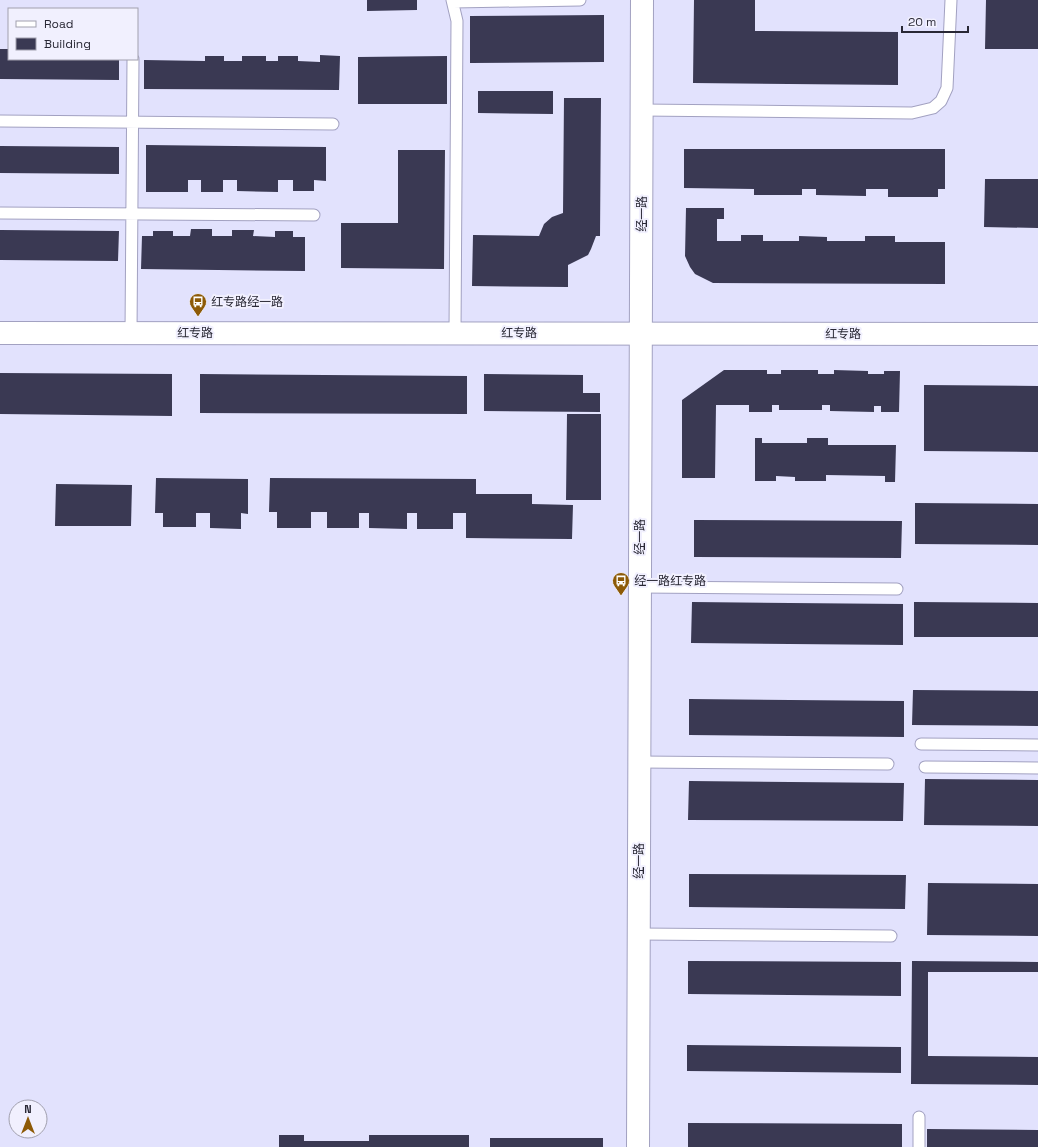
<svg xmlns="http://www.w3.org/2000/svg" width="1038" height="1147" viewBox="0 0 1038 1147" font-family="'Space Grotesk','Noto Sans SC',sans-serif">
<rect width="100%" height="100%" fill="#e2e2fd"/>
<path fill="#3a3953" d="M367 0H417V10L367 11Z
M694 0H755V31L898 32V85L693 83Z
M986 0H1038V49H985Z
M604 15V62L470 63V16Z
M0 49H9V59H119V80L0 79Z
M320 55 340 56 339 90 144 89V60L205 61V56H224V61H242V56H266V61H278V56H298V61L320 62Z
M447 56V104H358V57Z
M478 91H553V114L478 113Z
M564 98H601L600 236H596L591 249 588 255 568 265V287L472 286 473 235 539 236 544 224 552 217 563 213Z
M146 145 326 147V181L314 180V191H293V180H278V192L237 191V180H223V192H201V180H188V192H146Z
M0 146 119 147V174L0 173Z
M684 149H945V189H938V197H888V189H866V196L816 195V189H802V195H754V189L684 188Z
M398 150H445L444 269 341 268V223H398Z
M985 179H1038V228L984 227Z
M686 208H724V219H717V241H741V235H763V241H799V236L827 237V241H865V236H895V242H945V284L713 283 695 274 690 267 685 256Z
M191 229H212V236H232V230H254L253 236 275 237V231H293V237H305V271L141 269 142 236H153V231H173V236H190Z
M0 230 119 231 118 261 0 260Z
M724 370H767V374H781V370H818V374H834V370L868 371V374H884V371H900L899 412H881V406H874V412L830 411V405H822V410H779V405H772V412H749V405H716L715 478H682V400Z
M0 373 172 374V416L0 414Z
M200 374 467 376V414L200 413Z
M484 374 583 375V393H600V412L484 411Z
M924 385 1038 386V452L924 451Z
M567 414H601V500H566Z
M755 438H762V443H807V438H828V445H896L895 482H885V476L826 475V481H795V477L776 476V481H755Z
M156 478 248 479V514L241 513V529L210 528V513H196V527H163V513H155Z
M270 478 476 479V494H532V504L573 505 572 539 466 538V513H453V529H417V513H407V529L369 528V513H359V528H327V512H311V528H277V512H269Z
M56 484 132 485 131 526H55Z
M915 503 1038 504V545L915 544Z
M694 520 902 521 901 558 694 557Z
M692 602 903 604V645L691 643Z
M914 602 1038 603V637H914Z
M913 690 1038 691V726L912 725Z
M689 699 904 701V737L689 735Z
M925 779 1038 780V826L924 825Z
M689 781 904 783 903 821 688 820Z
M689 874 906 875 905 909 689 907Z
M928 883 1038 884V936L927 935Z
M688 961 901 962V996L688 994Z
M912 961 1038 962V972H928V1056L1038 1057V1085L911 1084Z
M687 1045 901 1047V1073L687 1071Z
M688 1123 902 1124V1147H688Z
M927 1129 1038 1130V1147H927Z
M279 1135H304V1141H369V1135H469V1147H279Z
M490 1138H603V1147H490Z"/>
<g fill="none" stroke-linecap="round" stroke-linejoin="round">
<defs>
<path id="service" d="M452 0 457 21 455 333
M453 2 580 0
M642 110 912 113 933 108 941 101 947 88 951 0
M0 121 333 124
M0 213 314 215
M131 333 133 59
M640 587 897 589
M921 744 1038 745
M639 762 888 764
M925 767 1038 768
M639 934 891 936
M919 1147V1117"/>
<path id="minor" d="M638 1147 642 0"/>
<path id="tertiary" d="M0 333 1038 334"/>
</defs>
<use href="#service" stroke="#a2a1c1" stroke-width="13"/>
<use href="#minor" stroke="#a2a1c1" stroke-width="24"/>
<use href="#tertiary" stroke="#a2a1c1" stroke-width="24"/>
<use href="#service" stroke="#fff" stroke-width="11"/>
<use href="#minor" stroke="#fff" stroke-width="22"/>
<use href="#tertiary" stroke="#fff" stroke-width="22"/>
</g>
<defs>
<symbol id="bus-pin" viewBox="-11 -11 22 30"><path d="M0 17L-7.5 6A9.5 9.5 0 1 1 7.5 6Z" fill="#8d5a07" stroke="#f1f0fe"/><path d="M-5-6H5V4H4V6H2V4H-2V6H-4V4H-5ZM-3.5-4V0h7V-4ZM-3.5 1.2v1.5H-2V1.2ZM2 1.2v1.5H3.5V1.2Z" fill="#fff"/></symbol>
</defs>
<g fill-rule="evenodd">
<use href="#bus-pin" x="188" y="292" width="20" height="27"/>
<use href="#bus-pin" x="611" y="571" width="20" height="27"/>
</g>
<g text-anchor="middle" stroke-width="4" stroke-linejoin="round" paint-order="stroke">
<g font-size="12" fill="#292835" stroke="#f1f0fe">
<text transform="translate(642 214) rotate(-90)" y="4">经一路</text>
<text x="195" y="337">红专路</text>
<text x="519" y="337">红专路</text>
<text x="843" y="338">红专路</text>
<text transform="translate(640 537) rotate(-90)" y="4">经一路</text>
<text transform="translate(639 861) rotate(-90)" y="4">经一路</text>
</g>
<g font-size="12" fill="#292835" stroke="#f1f0fe" text-anchor="start">
<text x="211" y="306">红专路经一路</text>
<text x="634" y="585">经一路红专路</text>
</g>
</g>
<rect x="8" y="8" width="130" height="52" fill="#f1f0fe" stroke="#a1a0ae"/>
<rect x="16" y="21" width="20" height="6" fill="#ffffff" stroke="#a1a0ae"/>
<text x="44" y="28" font-size="12" fill="#292835">Road</text>
<rect x="16" y="38" width="20" height="12" fill="#3a3953" stroke="#a1a0ae"/>
<text x="44" y="48" font-size="12" fill="#292835">Building</text>
<g transform="translate(28 1119)"><circle r="19" fill="#f1f0fe" stroke="#a1a0ae"/>
<path d="M0-3L7 15L0 10L-7 15Z" fill="#8d5a07"/>
<text y="-6" font-size="11" font-weight="bold" text-anchor="middle" fill="#292835">N</text>
</g>
<path d="M902 26v6h66v-6" fill="none" stroke="#292835" stroke-width="2"/>
<text x="908" y="26" font-size="12" fill="#292835" stroke="#f1f0fe" stroke-width="3" paint-order="stroke">20 m</text>
</svg>
